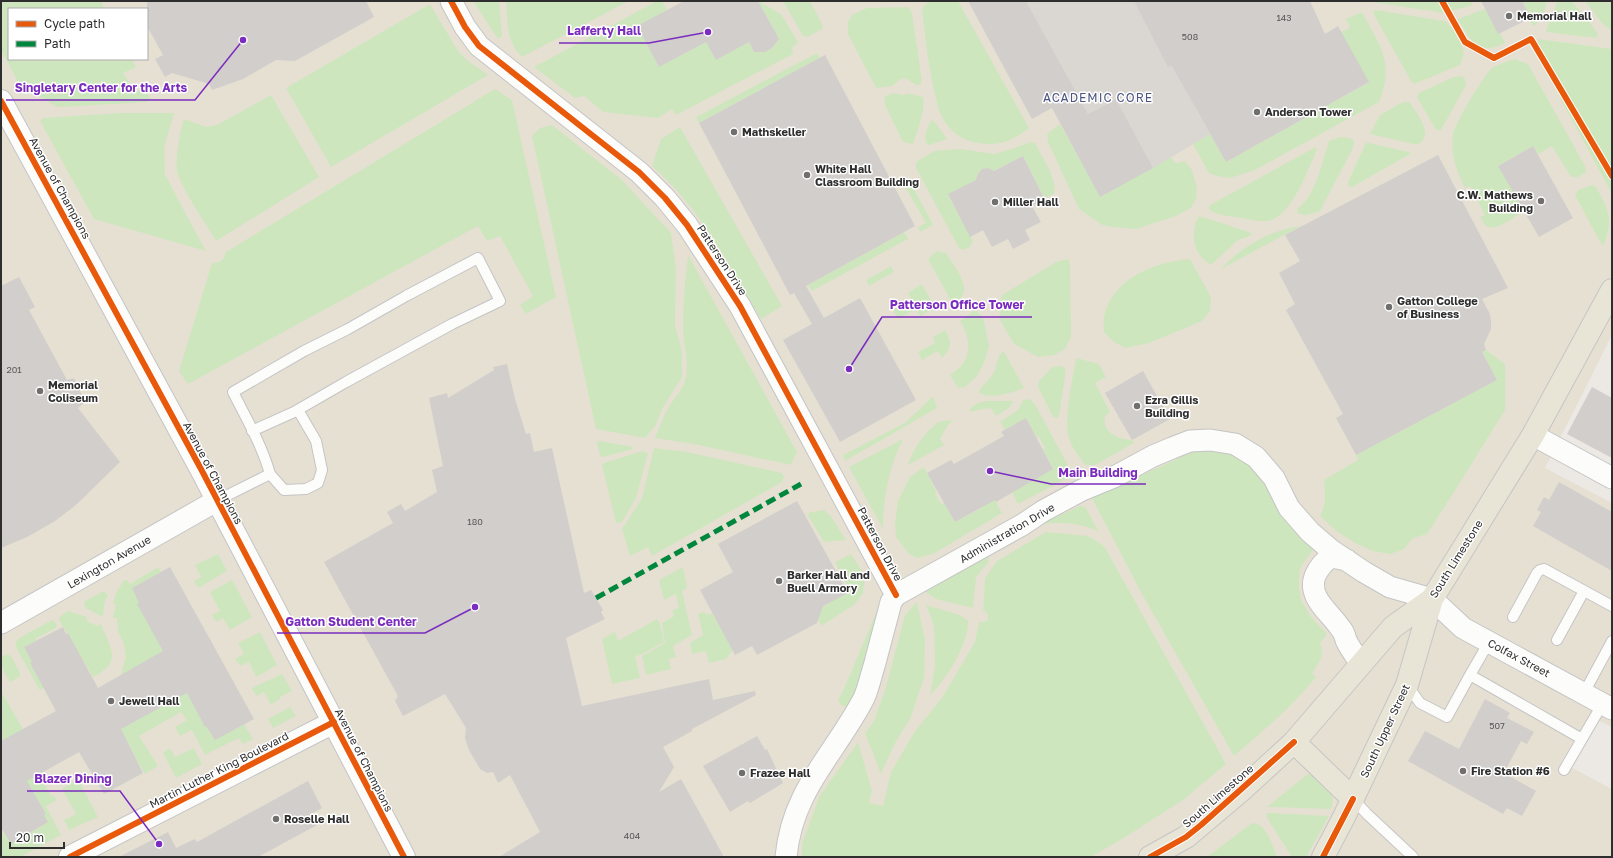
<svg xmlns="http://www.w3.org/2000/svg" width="1613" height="858" viewBox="0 0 1613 858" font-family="'Golos Text',sans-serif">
<rect width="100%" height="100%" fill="#ece8e4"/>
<path fill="#e6e0d3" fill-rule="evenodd" d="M1 1H1612V335L1545 468 1612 503V727L1589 716 1561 762 1612 789V857H1ZM9 9H147V59H9Z"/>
<path fill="#cee6be" d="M1 1H101L105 9H9V59H132L136 67 123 73 136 92 144 88 149 96 150 99 147 102 61 107 55 106 19 84 1 50Z
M473 1H499L502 36 498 39Z
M506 1H629L522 57C505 40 508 24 506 1Z
M657 1H662L667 10 638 26 659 67 706 42 716 60 749 42 754 52C768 52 771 50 779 39L758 1 781 14 798 42 792 48 793 54 676 115 672 109 658 118 603 112 584 96 575 98 534 67Z
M783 1H810L823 26 822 29 807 37 803 36Z
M931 1H958L1029 128C1014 140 998 147 978 143 962 141 948 130 941 115 938 110 937 103 936 98 928 69 926 39 922 10L924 5Z
M1371 1H1438L1444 13 1372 2Z
M1447 1H1471L1473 5 1452 11Z
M1522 1H1547C1545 11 1542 21 1533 26L1529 19 1531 18Z
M1557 1H1572C1577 8 1597 30 1598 35L1595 38 1547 32 1546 29 1552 17Z
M1585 1H1612V31L1602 23Z
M430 4 458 51 467 60 488 75 331 167 286 88Z
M907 7 910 9 912 13 922 81 920 85H916L909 80 902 78 892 86 876 88 848 34V22L852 15 867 8Z
M1485 9 1498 34 1500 33 1505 43C1478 57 1471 41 1458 19Z
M1375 10 1444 21C1451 23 1461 42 1463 49 1465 54 1462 60 1460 65L1414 84 1411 81 1373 13Z
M1362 12C1380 46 1395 63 1379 102L1255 170 1230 178 1217 176 1209 173 1193 144 1210 134 1226 162 1368 83 1341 32 1350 28 1346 19Z
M1538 39 1612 49V194L1538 57 1537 44Z
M817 53 820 58 699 123 696 117Z
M1515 59 1528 64 1585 166 1586 172 1578 177H1571L1552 146 1538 154 1533 146 1499 165 1524 211C1516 216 1494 233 1486 226 1484 224 1482 220 1480 217L1485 215 1470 186 1465 188C1457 172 1450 154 1453 135 1454 124 1484 75 1492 68 1499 64 1507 61 1515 59Z
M1462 76 1465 79 1466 85 1441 130H1436L1417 97 1419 93 1454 77Z
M495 89 512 100 556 297 526 314 520 305 533 296 500 236 487 241 478 226 188 384 179 371 212 263 219 262 223 259 226 252Z
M893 93 904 95 908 93 923 97C926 106 917 134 913 144L903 142 885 105 884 97Z
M271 95 319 177 216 241C206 224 181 188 177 171 175 158 180 131 184 119L206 127 217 125Z
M1403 102H1409C1414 108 1425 124 1425 132 1426 137 1423 140 1419 144H1413L1370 134 1380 115Z
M121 113H174L164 148 165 174 182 207 206 251 94 219 40 121 43 118Z
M932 120 935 122 947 139 929 145 926 143C924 136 927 125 932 120Z
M1060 124 1100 196 1171 157 1174 162 1178 163 1185 161 1192 170 1197 188 1196 199 1191 208 1176 216 1136 229 1112 227 1102 225 1079 209 1048 142 1047 134Z
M552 125 622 180 671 233 676 269 675 324 682 352V377L662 409 656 425 645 438 596 429 532 136 540 128Z
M680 127 782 306 761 319C729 266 700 207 652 166L661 139Z
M1340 137 1350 138 1354 141 1353 148 1320 211 1307 215 1298 214 1297 209C1317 194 1321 164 1329 141Z
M1030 142 1035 143C1041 155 1059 182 1054 194L1044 198 1023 156 993 171 988 168 981 170 978 174 977 180 948 195 973 241 970 247 963 250 959 248 916 168V162L934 151 961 149 994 154 1015 148Z
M1366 143H1369L1412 153 1352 187 1348 186V182Z
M1314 148 1317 149 1315 154C1307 172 1289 221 1266 221 1258 222 1249 219 1241 218 1231 216 1216 216 1209 209L1210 205Z
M912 185 933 225 920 232 918 227 926 223 906 188Z
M1592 185 1596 187C1610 213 1613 217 1604 245L1601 244 1575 195 1578 190Z
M1198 217H1203L1252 233 1250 236 1238 240 1211 265C1193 254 1190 236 1198 217Z
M1301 226 1221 269C1242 246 1270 230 1301 226Z
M904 232 908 239 812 291 808 285Z
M937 251 946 253C952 263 973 288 960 298 958 299 953 300 951 301L928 259Z
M688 255 797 452 791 465 694 444 655 438C659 429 662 419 667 410 672 400 682 391 685 381 690 362 683 345 683 326 683 302 685 279 688 255Z
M1068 259 1070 265 1071 337 1065 349 1054 355 1038 357 1014 344 1000 320 999 305 1002 295 1056 262Z
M1190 259 1211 297 1210 311 1202 321 1149 343 1125 348 1114 342 1104 332C1104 327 1103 322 1104 317 1112 278 1155 262 1190 259Z
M891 266 894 272 869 286 866 280Z
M922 284 935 308 920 316 916 309 898 319 893 310 911 299 908 293Z
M975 310 983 317 989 346 984 363 977 376 965 387 958 388 950 375C953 372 957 370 960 367 973 353 969 335 960 321Z
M945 330C952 343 952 347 942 358L938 351 922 360 918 352 935 343 933 337Z
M1486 350 1505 364V410L1454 492 1427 534 1413 538 1404 549 1391 554 1372 551 1355 543 1335 530 1320 516C1327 503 1325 494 1324 480L1358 460 1356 455 1497 380 1482 352Z
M1003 352 1005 353 1024 388C1013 392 989 401 979 392 982 384 990 380 994 372 997 365 997 356 1003 352Z
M1076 358 1099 364 1106 377 1095 383 1110 412 1105 416C1105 419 1104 423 1105 425 1108 435 1123 440 1132 440L1134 443 1095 465H1085C1079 457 1072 448 1069 438 1063 420 1073 378 1076 358Z
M1061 366 1065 368V377L1059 416 1057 418 1053 417 1038 387 1039 381 1052 367Z
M933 396 937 408 845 461 843 455 905 423Z
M1028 399 1032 401 1036 406 1071 471 1070 476 1064 480 1018 504 1009 486 1030 482 1053 468 1043 450 1045 448 1039 437 1037 438 1026 418 1005 430 1000 422 1019 409 1023 400Z
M986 401H1013L1009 408 996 416 991 408 982 409 969 412C972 404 978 403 986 401Z
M954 420 948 425 940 439 944 445 908 465C911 452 927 429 939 422 943 420 950 421 954 420Z
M903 439C889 467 883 498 883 529L849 467Z
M600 441 633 447V449L603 457 600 455 597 442Z
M654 448 687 452 782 473 784 477 782 482 652 556 648 547 630 556 622 529 642 498Z
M1221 449 1241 455 1266 479 1294 527 1313 550 1300 568 1299 586 1301 600 1311 617 1327 634 1320 643C1325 656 1319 662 1312 674L1316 677C1292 707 1263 731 1234 756L1142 594 1092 498 1192 452Z
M642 451 648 453 636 498 622 522 616 523 602 465 604 463Z
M924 467 937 493 935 494 941 504 944 503 955 522 978 510 992 495 1002 513 933 554 917 558 909 554 896 537 895 523 898 501 910 477Z
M1080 506 1086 508 1098 531C1077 523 1064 522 1041 524Z
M824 510 830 515 846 540 824 542 807 514 812 512Z
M1046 532 1088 536 1104 546 1226 764 1183 800 1122 839 1091 857H802V844L819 797 858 742 872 791 869 803 883 806 891 772 915 731 942 698 975 642 979 622H983L988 620V614L983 610 985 578 997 561Z
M218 554 227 571 198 588 194 581 201 577 195 565Z
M851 554 865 576 863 593 854 605 821 626 815 611 850 591 835 562Z
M989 555 988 563 976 577 973 608 936 599 924 591Z
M158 567 161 572 132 588 166 652 122 676 121 675 126 657 124 644 118 631 117 618H113L116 604 113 603 116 593 124 580H127L130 584Z
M683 567 687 588 682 591 692 635 673 646 676 657 669 659 671 669 646 675 642 656 665 643 662 623 674 616 672 611 679 607 676 594 664 600 659 580Z
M232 580 252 617 230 630 223 618 216 622 212 615 220 611 210 592Z
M103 591 108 595 105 601 103 617 85 608 84 602Z
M917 602 925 640 924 678 910 719 896 741 881 774 865 733 874 721 886 687 905 615Z
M926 605 960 615 968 621C969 644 946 680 930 695L935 666 934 625Z
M68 611 87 617V621L97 626 101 624C111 650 123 662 93 677L58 618Z
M704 612 707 615 712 613 733 650 726 659 709 663 706 651 692 654 690 643 703 635 698 614Z
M876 613 873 641 867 669 849 709 840 704 838 700 844 689Z
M657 619 660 624 664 642 640 655 635 656 640 678 612 684 602 639 615 632 618 641Z
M52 620 57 624 56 628 35 639 36 641 24 647 32 662 30 664 45 687 41 690 39 689 16 647V642L19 638Z
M260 632 277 665 256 677 249 662 240 666 235 659 244 654 238 643Z
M7 654 11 656 20 673 19 677 10 682 1 667V658Z
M282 674 292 691 280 697V699L271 705 264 692 256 696 252 688Z
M187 691 205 726 244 724 253 739 243 744 239 738 205 755 192 730 180 736 175 727 187 720 181 712 139 736 158 766 145 774 134 756H135L123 734 119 729Z
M1 693H2L23 729 4 741 1 737Z
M290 707 296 716 273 728 268 719Z
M170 748 175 757 194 748 202 764 176 778 163 753Z
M39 774 51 796 54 795 57 800 46 806 61 835 20 857H1V830L11 844 48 822 44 815 45 814 30 786 25 780Z
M1308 774 1318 776 1331 792 1333 800 1331 809 1267 807Z
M78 779 98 817 69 830 64 820 76 814 62 789Z
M1269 813 1329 816 1306 857H1292L1267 818 1266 814Z
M1252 823C1267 823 1272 845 1277 857H1207Z"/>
<path fill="#dad6d2" d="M1026 1H1134L1169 67 1251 25 1185 89 1210 134 1153 168 1116 99 1088 114Z"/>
<path fill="#d1cecb" d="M147 1H366L374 17 295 61 276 60 243 79 212 90 209 84 172 73 165 77 155 59 163 55 147 26Z
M684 1H758L779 39 772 48 765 52H754L749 42 716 60 706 42 659 67 637 26Z
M968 1H1026L1088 114 1116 99 1153 168 1100 197 1052 108 1032 119Z
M1134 1H1310L1325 34 1338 26 1369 82 1226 162 1172 66 1168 67Z
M1481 1H1522L1531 18 1498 34Z
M825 55 915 226 806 286 824 318 860 298 916 400 840 442 783 340 812 324 794 293 790 295 699 123Z
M1533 146 1573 218 1539 237 1498 166Z
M1438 155 1508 288 1482 299 1490 314 1491 321V329L1484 344 1486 350 1482 352 1497 380 1356 455 1336 418 1343 414 1286 310 1295 304 1279 273 1300 261 1285 235Z
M1023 156 1044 198 1032 206 1041 222 1025 230 1030 240 1013 249 1008 239 992 247 983 230 970 237 948 194 976 180 978 174 982 169 988 168 994 171Z
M19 277 35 307 29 310 67 380 74 378 85 402 78 408 120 462 76 505 55 521 27 537 1 548V286Z
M507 364 515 399 526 434 530 433 534 452 552 448 584 593 591 590 603 610 601 612 605 619 566 638 582 706 709 679 713 700 755 691 756 695 692 729V731L663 747 674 767 659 792 681 779 724 857H499L540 832 510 775 498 783 493 772 487 773 480 769 469 750 465 738 466 728 445 694 403 716 395 701 398 696 324 562 393 523 387 512 401 504 405 511 437 492 432 470 443 466 429 398 447 393 448 398 494 370 493 367Z
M1143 371 1170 419 1132 440 1105 393Z
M1592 387 1612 398V458L1567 434Z
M1026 418 1053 469 996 502 995 500 955 522 927 473 951 460 954 464 1004 436 1001 432Z
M1559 482 1612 512V571L1533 526 1541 512 1537 510 1544 497 1549 500Z
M797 501 848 593 823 606 817 623 757 655 752 646 735 655 700 590 733 572 718 544Z
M170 567 254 719 215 740 206 726 205 727 187 693 121 729 143 773 104 794 79 752 27 781 46 814 44 815 48 822 11 844 1 828V741L56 711 30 663 32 662 24 647 63 627 66 634 68 633 98 688 163 651 137 604 139 603 132 588Z
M1485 699 1510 713 1507 718 1534 732 1527 744 1521 741 1504 773 1536 791 1522 816 1507 808 1503 814 1408 761 1425 731 1459 749Z
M757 736 765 750 767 749 783 783 750 803 748 801 730 812 703 766Z
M308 781 322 808 311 814 317 825 258 857H119L168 832 176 848 195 839 197 842Z"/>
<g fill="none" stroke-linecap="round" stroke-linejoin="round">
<defs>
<path id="lane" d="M270 474 284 490 306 489 318 483 322 470 316 441 298 410
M216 501 270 474C262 445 246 418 233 392L304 351 348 329 406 296 478 258 500 301 452 324 346 382 294 412 252 431
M1513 617 1537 573 1540 570 1544 569 1612 606
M1557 640 1584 591
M1470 675 1489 642
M1407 685 1420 703 1447 717 1470 675 1582 739 1603 703
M1584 693 1612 641
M1564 770 1582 739
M1353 799 1367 814 1413 857"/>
<path id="street" d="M451 1 465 27 479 46 639 172 665 198 687 225 740 306 896 595
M1533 435 1612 478
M1347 560 1331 557C1323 562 1319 567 1315 576 1307 598 1331 613 1341 629 1344 632 1345 636 1346 640 1350 649 1356 656 1361 664
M1 623 216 501
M786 857C792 790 835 754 864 698 869 687 871 675 875 663 880 643 886 622 891 602L896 595 1022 525 1043 511 1082 490 1116 476 1153 456 1172 448 1190 441 1210 440 1235 444 1256 457 1274 478 1289 508 1310 532 1331 550 1364 572 1390 587 1432 599 1463 628 1612 709"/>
<path id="secondary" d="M1 101 201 469 404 857
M70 857 334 722"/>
<path id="primary" d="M1294 742 1353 799
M1150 857 1186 837 1244 788 1294 742 1393 627 1432 599 1533 435 1612 290
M1323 857 1344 817 1407 685 1432 599"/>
</defs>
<use href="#lane" stroke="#c5c4c5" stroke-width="12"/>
<use href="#street" stroke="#c5c4c5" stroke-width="23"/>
<use href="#secondary" stroke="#c5c4c5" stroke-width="24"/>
<use href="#primary" stroke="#c6c5c4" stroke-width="24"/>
<use href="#lane" stroke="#fcfcfb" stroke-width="10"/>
<use href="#street" stroke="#fcfcfb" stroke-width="21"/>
<use href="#secondary" stroke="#fcfcfb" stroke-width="22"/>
<use href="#primary" stroke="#e8e4d6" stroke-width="22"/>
<path stroke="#00873e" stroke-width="5" stroke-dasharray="10 5" stroke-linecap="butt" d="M596 598 801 484"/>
<defs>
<path id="cycleway" d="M451 1 465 27 479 46 639 172 665 198 687 225 740 306 896 595
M1442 1 1465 42 1494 58 1531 39 1612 176
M1 101 201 469 404 857
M70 857 334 722
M1150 857 1186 837 1201 825 1294 742
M1323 857 1353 799"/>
</defs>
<use href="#cycleway" stroke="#fff" stroke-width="8"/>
<use href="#cycleway" stroke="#e8590c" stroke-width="6"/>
</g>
<g fill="#706f6e" stroke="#fff" stroke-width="1.5">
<circle cx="1509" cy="16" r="4"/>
<circle cx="1257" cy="112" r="4"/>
<circle cx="734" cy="132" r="4"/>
<circle cx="807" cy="175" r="4"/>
<circle cx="1541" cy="201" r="4"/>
<circle cx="995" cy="202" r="4"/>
<circle cx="1389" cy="307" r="4"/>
<circle cx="40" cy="391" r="4"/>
<circle cx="1137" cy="406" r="4"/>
<circle cx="779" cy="581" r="4"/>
<circle cx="111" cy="701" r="4"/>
<circle cx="1463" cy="771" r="4"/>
<circle cx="742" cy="773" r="4"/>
<circle cx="276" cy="819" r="4"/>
</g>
<g text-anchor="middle" stroke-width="3" stroke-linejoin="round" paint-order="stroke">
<g font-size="9" fill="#585857">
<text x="1284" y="21">143</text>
<text x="1190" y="40">508</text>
<text x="14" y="373">201</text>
<text x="475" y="525">180</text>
<text x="1497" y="729">507</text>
<text x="632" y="839">404</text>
</g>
<g font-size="11" font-weight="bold" fill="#2e2e2e" stroke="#fff" text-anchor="start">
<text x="1517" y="20">Memorial Hall</text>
<text x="1265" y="116">Anderson Tower</text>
<text x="742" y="136">Mathskeller</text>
<text x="815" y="173">White Hall<tspan x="815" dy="13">Classroom Building</tspan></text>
<text x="1533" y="199" text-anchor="end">C.W. Mathews<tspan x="1533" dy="13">Building</tspan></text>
<text x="1003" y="206">Miller Hall</text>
<text x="1397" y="305">Gatton College<tspan x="1397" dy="13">of Business</tspan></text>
<text x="48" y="389">Memorial<tspan x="48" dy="13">Coliseum</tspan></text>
<text x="1145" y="404">Ezra Gillis<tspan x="1145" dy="13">Building</tspan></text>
<text x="787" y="579">Barker Hall and<tspan x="787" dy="13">Buell Armory</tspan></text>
<text x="119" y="705">Jewell Hall</text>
<text x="1471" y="775">Fire Station #6</text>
<text x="750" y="777">Frazee Hall</text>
<text x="284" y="823">Roselle Hall</text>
</g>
<g font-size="11" fill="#2e2e2e" stroke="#fff">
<text transform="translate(60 188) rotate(61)" y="4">Avenue of Champions</text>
<text transform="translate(722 260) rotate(57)" y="4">Patterson Drive</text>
<text transform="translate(213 473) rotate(62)" y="4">Avenue of Champions</text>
<text transform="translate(1007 533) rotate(-30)" y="4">Administration Drive</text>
<text transform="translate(880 544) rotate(62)" y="4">Patterson Drive</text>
<text transform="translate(1456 559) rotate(-58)" y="4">South Limestone</text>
<text transform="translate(109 562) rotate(-30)" y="4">Lexington Avenue</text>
<text transform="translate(1519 658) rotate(28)" y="4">Colfax Street</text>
<text transform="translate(1385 731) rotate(-65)" y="4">South Upper Street</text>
<text transform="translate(364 760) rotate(63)" y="4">Avenue of Champions</text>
<text transform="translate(219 770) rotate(-27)" y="4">Martin Luther King Boulevard</text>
<text transform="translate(1218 796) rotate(-41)" y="4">South Limestone</text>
</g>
<g font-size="12" letter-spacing="1" fill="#4d5680" stroke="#fff">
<text x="1098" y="102">ACADEMIC CORE</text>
</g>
</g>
<path fill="none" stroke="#7b2cbf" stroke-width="1.5" d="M708 32L649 43H559M243 40L195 100H6M849 369L882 317H1032M990 471L1051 484H1146M475 607L425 633H277M159 844L120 791H27"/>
<g fill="#7b2cbf" stroke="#fff" stroke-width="1.5">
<circle cx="708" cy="32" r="4"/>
<circle cx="243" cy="40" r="4"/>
<circle cx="849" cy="369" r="4"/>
<circle cx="990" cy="471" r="4"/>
<circle cx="475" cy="607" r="4"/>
<circle cx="159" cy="844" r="4"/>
</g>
<g font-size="12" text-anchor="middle" font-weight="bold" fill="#7b2cbf" stroke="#fff" stroke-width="3" stroke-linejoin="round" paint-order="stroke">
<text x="604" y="35">Lafferty Hall</text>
<text x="101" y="92">Singletary Center for the Arts</text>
<text x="957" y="309">Patterson Office Tower</text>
<text x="1098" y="477">Main Building</text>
<text x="351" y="626">Gatton Student Center</text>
<text x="73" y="783">Blazer Dining</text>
</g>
<rect width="1613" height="858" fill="none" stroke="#2e2e2e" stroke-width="4"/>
<rect x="8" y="8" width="140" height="52" fill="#ffffff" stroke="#ababab"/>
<rect x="16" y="21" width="20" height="6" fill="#e8590c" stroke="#ababab"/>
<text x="44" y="28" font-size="12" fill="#2e2e2e">Cycle path</text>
<rect x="16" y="41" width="20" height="6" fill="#00873e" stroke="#ababab"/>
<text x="44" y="48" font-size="12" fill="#2e2e2e">Path</text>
<path d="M10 842v6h54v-6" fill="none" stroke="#2e2e2e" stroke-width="2"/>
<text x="16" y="842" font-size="12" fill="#2e2e2e" stroke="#ffffff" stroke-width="3" paint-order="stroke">20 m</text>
</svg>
